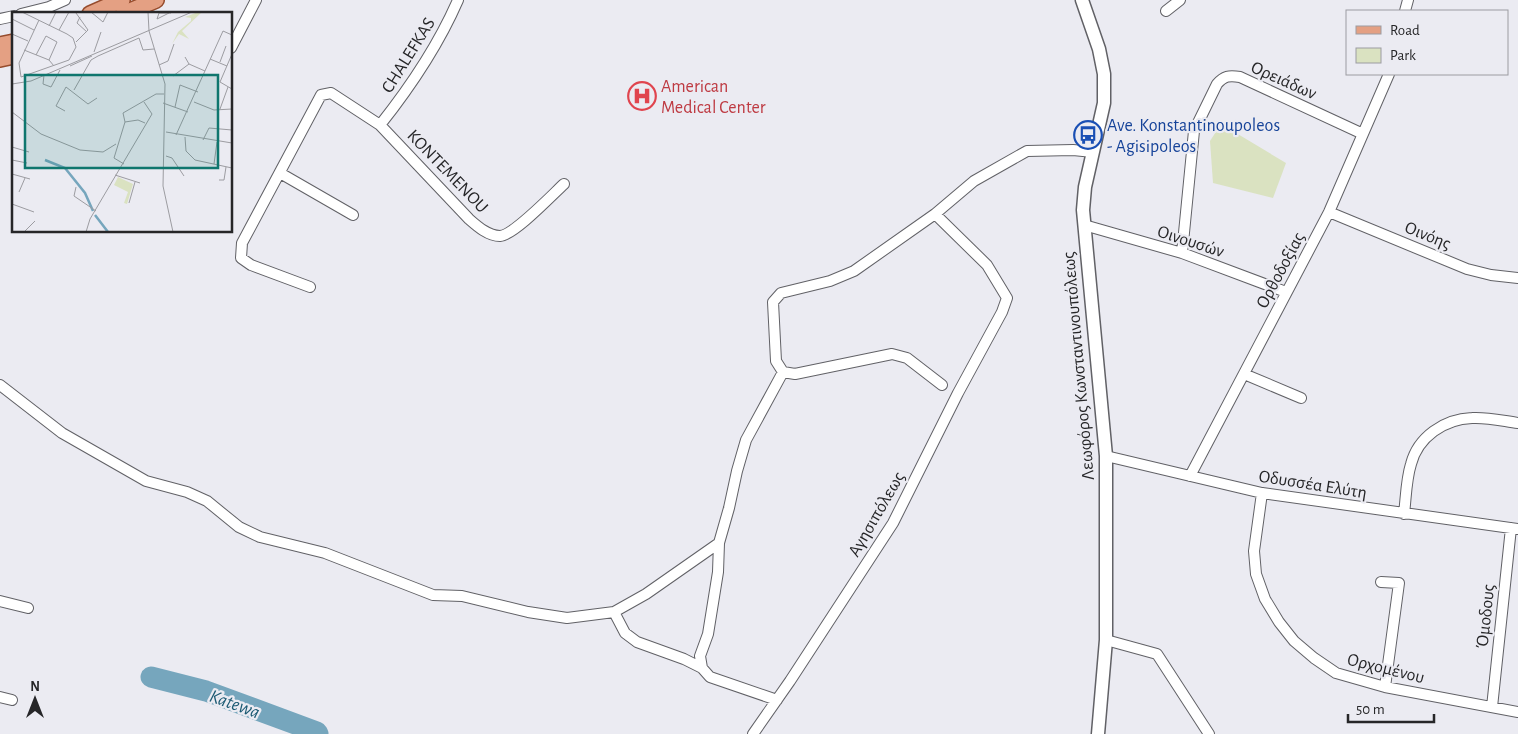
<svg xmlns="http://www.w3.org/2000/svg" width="1518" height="734" viewBox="0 0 1518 734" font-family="'Alegreya Sans',sans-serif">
<rect width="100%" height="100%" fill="#ebebf2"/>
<path fill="#dae2c1" d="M1221 124 1286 163 1273 198 1213 183 1210 141Z"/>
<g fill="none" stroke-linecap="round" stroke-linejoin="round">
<path stroke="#76a6bd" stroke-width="21" d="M151 677 206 691 317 732 318 734"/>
<defs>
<path id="minor" d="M1166 11 1180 0
M1405 11 1408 0
M21 14 49 7 65 0
M0 19 14 16
M231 48 256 0
M380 125C411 86 438 46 458 0
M280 173 353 215
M1329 212 1467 269 1491 275 1518 278
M1084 225 1182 253 1286 292
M1182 253 1194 131 1217 84C1224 76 1229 75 1240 77L1363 134
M310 287 251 265 241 258 242 243 321 95 331 93 380 125 469 219C477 226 488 236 500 236 514 235 552 195 564 184
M1244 374 1301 398
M0 385 62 433 146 481 187 492 207 501 239 527 260 537 325 553 433 595 462 596 528 612 567 618 614 612 646 594 719 543
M942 385 907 358 892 354 795 374 783 372 776 361 773 302 781 293 830 281 854 271 935 214 974 181 1027 151 1073 150 1093 152
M1106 456 1262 493 1518 529
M1190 476 1329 212 1389 74
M1262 493 1254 551 1256 574 1265 599 1279 622 1294 641 1314 658 1336 673 1385 687 1518 712
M1404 514C1406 498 1406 480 1411 464 1418 437 1444 419 1472 418 1487 417 1503 421 1518 423
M1381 582 1399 583 1385 687
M0 601 28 608
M614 612 625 633 637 642 684 659 702 668
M1106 640 1157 654 1209 734
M0 697 12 700
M777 700 710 677 702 668 700 656 708 634 718 572 719 543 729 508 737 471 746 440 783 372
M1492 707 1511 528
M753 734 790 681 893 523 958 393 1002 312 1007 298 987 265 935 214"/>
<path id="tertiary" d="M1082 0 1099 49 1104 74V103L1085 187 1083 210 1106 456V640L1098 734"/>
<path id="primary" d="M90 14 122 0
M123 14 156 0
M0 45 14 42
M0 59 14 56"/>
</defs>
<use href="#minor" stroke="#616166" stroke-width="12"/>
<use href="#tertiary" stroke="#616166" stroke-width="15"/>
<use href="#primary" stroke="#964c2d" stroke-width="18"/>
<use href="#minor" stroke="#fff" stroke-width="10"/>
<use href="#tertiary" stroke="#fff" stroke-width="12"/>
<use href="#primary" stroke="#e4a083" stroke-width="15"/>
</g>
<defs>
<symbol id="hospital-ring" viewBox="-11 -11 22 22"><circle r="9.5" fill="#ebebf2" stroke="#e0444e" stroke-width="1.5"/><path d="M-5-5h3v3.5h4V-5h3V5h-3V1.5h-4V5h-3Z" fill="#e0444e"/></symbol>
<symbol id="bus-ring" viewBox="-11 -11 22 22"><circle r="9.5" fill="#ebebf2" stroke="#1a4fb4" stroke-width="1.5"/><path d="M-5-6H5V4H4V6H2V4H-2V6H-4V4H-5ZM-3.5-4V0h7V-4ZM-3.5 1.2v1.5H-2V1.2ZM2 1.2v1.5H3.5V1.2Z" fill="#1a4fb4"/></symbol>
</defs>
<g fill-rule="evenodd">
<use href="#hospital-ring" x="626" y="80" width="32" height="32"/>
<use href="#bus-ring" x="1072" y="119" width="32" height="32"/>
</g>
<g text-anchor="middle" stroke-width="4.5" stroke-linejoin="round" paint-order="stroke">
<g font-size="18" fill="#262628" stroke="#ebebf2">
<text transform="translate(408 55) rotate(-58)" y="6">CHALEFKAS</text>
<text transform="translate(1284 80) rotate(24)" y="6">Ορειάδων</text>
<text transform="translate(448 171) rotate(46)" y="6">KONTEMENOU</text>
<text transform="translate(1428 235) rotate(22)" y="6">Οινόης</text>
<text transform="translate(1191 241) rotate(18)" y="6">Οινουσών</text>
<text transform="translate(1280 270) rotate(-62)" y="6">Ορθοδοξίας</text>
<text transform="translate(1078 366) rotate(-95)" y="6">Λεωφόρος Κωνσταντινουπόλεως</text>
<text transform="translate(1313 484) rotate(9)" y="6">Οδυσσέα Ελύτη</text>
<text transform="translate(876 514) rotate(-60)" y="6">Αγησιπόλεως</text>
<text transform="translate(1485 616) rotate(-84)" y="6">Όμοδους</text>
<text transform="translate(1386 668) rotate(14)" y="6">Ορχομένου</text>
</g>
<g font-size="18" fill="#be3a42" stroke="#ebebf2" text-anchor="start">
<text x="661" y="92">American<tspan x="661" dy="21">Medical Center</tspan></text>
</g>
<g font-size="18" fill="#164399" stroke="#ebebf2" text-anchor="start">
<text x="1107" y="131">Ave. Konstantinoupoleos<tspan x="1107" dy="21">- Agisipoleos</tspan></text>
</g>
<g font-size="19" font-style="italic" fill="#1c5a73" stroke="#ebebf2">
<text transform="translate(235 703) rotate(20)" y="7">Katewa</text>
</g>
</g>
<g transform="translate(12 12)">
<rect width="220" height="220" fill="#ebebf2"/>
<path d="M186 0H190L170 19 177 27 167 22 160 32 166 20 179 9V6L173 5ZM106 165 121 172 115 192 112 191 116 180 102 173Z" fill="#dae2c1"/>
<path fill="none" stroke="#76a6bd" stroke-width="2.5" d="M33 148 53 156 73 181 81 199M83 203 96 220"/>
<path fill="none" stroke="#9c9ca1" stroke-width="1" d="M10 0 55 22 61 26 64 35 57 48 9 65 7 51 27 8M79 0 91 10 96 0M136 0 137 19 153 72 151 174 161 220M64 1 76 18 64 30M157 1 145 7 147 1H159M68 5 65 11 75 20M0 7 22 18M37 14 44 0M47 18 57 0M0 22 16 29M12 38 37 48 42 54M82 40 89 20M220 42 208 70 220 77M24 43 34 24 45 30 37 48M173 45 177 52 193 59M198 47 215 54M208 50 214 34M147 53 156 49 162 32M58 54 80 44M32 63 31 72 39 75 48 58M161 64 177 52M0 72 19 69 180 0M62 78 79 48 86 44 127 26 131 38 142 37M182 90 202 98 220 97M151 91 176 100M163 95 168 73 186 80M208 97 216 75M53 99 44 94 54 75 76 92 85 86M0 100 29 122 68 138 91 140 104 132M133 111 126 108 113 110 111 101 144 82H152M154 120 220 131M164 123 211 19 220 23M173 125 174 139 183 148 220 156M191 128 197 116 220 118M0 135 17 140M154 144 160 146 172 164M0 148 15 151M112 152 102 146 113 110M202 152 205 130M0 162 18 167M103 163 128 171M207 168H212L214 155M64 175 62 184 84 199M7 180 13 166M117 191 123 170M0 192 22 200M12 220 23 209M74 220 78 207 140 102 132 90"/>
<path fill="#0f766e" fill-opacity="0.15" stroke="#0f766e" stroke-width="2.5" d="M13 63H206V156H13Z"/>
<rect width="220" height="220" fill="none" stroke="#262628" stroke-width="2.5"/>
</g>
<rect x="1346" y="10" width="162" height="65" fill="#ebebf2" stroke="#9c9ca1"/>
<rect x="1356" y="26" width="25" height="8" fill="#e4a083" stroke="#9c9ca1"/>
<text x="1390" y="35" font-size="15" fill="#262628">Road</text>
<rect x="1356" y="48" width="25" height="15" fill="#dae2c1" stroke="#9c9ca1"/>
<text x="1390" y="60" font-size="15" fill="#262628">Park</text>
<g transform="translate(35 699)" stroke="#ebebf2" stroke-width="4" paint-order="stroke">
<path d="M0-4L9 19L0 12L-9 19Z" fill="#262628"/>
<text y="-8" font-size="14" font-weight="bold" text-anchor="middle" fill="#262628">N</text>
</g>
<path d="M1348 714v8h86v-8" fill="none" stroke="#262628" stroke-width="2.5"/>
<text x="1356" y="714" font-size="15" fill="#262628" stroke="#ebebf2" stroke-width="4" paint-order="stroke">50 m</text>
</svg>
